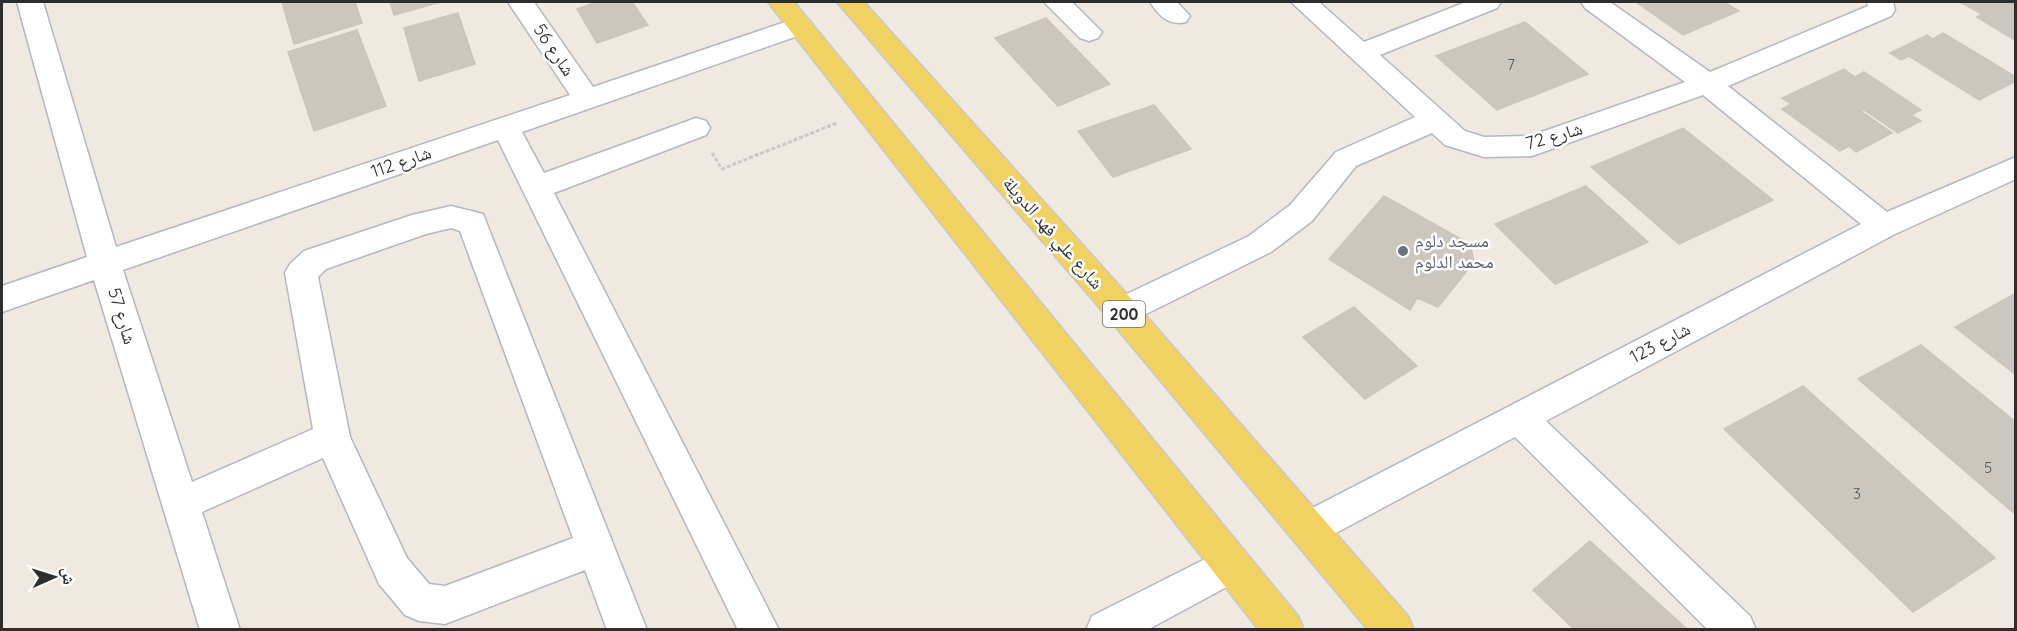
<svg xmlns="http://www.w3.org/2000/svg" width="2017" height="631" viewBox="0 0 2017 631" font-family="Quicksand,'Noto Naskh Arabic',sans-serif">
<rect width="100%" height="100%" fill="#efe9e1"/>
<path fill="#cbc7bf" stroke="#cbc5ba" stroke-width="1.5" d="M282 2H355L362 23 294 44Z
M390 2H441L394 15Z
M598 2H632L648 25 597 43 577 9Z
M1636 2H1724L1739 11 1683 35Z
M1960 2H2016V41L1977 17 1982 14Z
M458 13 475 64 419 81 404 28Z
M1046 18 1110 84 1058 106 995 38Z
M1525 22 1588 74 1497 110 1436 56Z
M357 30 386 106 314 131 288 52Z
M1943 33 2016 77V81L1979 100 1909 56 1901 60 1890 53 1927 35 1933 39Z
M1844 69 1855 77 1864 72 1921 110 1911 115 1921 121 1898 133 1864 110 1861 111 1892 133 1856 152 1849 146 1840 151 1782 109 1791 104 1782 98Z
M1154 105 1191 149 1113 177 1078 131Z
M1683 128 1773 200 1679 244 1591 167Z
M1586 186 1648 242 1555 284 1495 224Z
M1384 196 1470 244 1474 262 1438 307 1417 298 1410 310 1329 259Z
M2016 293V375L1955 327Z
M1354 307 1417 366 1365 399 1303 337Z
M1921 345 2016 422 2015 514 1858 379Z
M1803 386 1995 558 1913 612 1724 429Z
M1590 541 1688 630H1575L1533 590Z"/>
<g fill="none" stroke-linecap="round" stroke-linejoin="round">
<defs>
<path id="minor" d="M17 2H43L116 247 570 95 508 2H534L593 87 791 20 800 18 809 20 813 26 809 32 522 132 544 173 696 118 706 121 710 128 706 135 554 193 779 630H738L498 140 123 270 192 482 313 429 285 273 290 264 304 251 412 215 451 206 483 214 647 630H607L585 570 445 624 419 621 405 615 379 584 323 458 202 512 240 630H200L94 280 2 312V286L87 257ZM451 228 460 231 573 538 445 586 429 584 407 558 350 437 318 277 326 269 426 234Z
M1044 2H1072L1102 32 1098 38 1089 41 1080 38Z
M1150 2H1177L1190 16 1186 22C1169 26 1159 16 1150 2Z
M1291 2H1319L1364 42 1466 2H1501L1497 8 1380 55 1465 131 1484 137 1530 136 1685 82 1585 8 1581 2H1610L1710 72 1868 6 1867 2H1893L1895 10 1891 16 1728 86 1887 212 2016 157V179L1895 234 1546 421 1750 616 1756 630H1708L1515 437 1321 541 1308 546 1295 541 1289 529 1295 517 1861 224 1703 95 1532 156 1484 157 1445 145 1432 133 1356 166 1312 221 1271 252 1134 320 1122 324 1110 320 1106 311 1110 302 1249 236 1290 205 1336 152 1415 117Z
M1231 546 1245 551 1250 564 1245 577 1147 630H1086L1092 616Z"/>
<path id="major" d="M768 2H794L1298 616 1304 630H1259Z
M837 2H864L1134 302 1408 616 1414 630H1368L1110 320Z"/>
</defs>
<use href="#minor" stroke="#b4b7c1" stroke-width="3"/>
<use href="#major" stroke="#c9c9c9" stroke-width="3"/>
<path stroke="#c9c9c9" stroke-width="3" stroke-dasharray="4 2" stroke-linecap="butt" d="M712 153 722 169 837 123"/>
<use href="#minor" fill="#fff" fill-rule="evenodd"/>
<use href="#major" fill="#f2d163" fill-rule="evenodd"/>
</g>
<circle fill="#6b7280" stroke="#fff" stroke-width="2" cx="1403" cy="251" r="6"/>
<g text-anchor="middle" stroke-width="5" stroke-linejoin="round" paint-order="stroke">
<g font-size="15" fill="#555452">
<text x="1511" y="70">7</text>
<text x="1988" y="473">5</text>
<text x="1857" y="499">3</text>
</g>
<rect fill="#fff" stroke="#6d6d6d" stroke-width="1.5" x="1103" y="301" width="42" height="26" rx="4.5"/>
<g font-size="16" font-weight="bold" fill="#2e2e2e">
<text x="1124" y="320">200</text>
</g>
<g font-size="18" fill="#2e2e2e" stroke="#fff">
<text transform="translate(554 50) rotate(56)" y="6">شارع 56</text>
<text transform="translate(1554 136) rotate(-16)" y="6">شارع 72</text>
<text transform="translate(401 162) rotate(-19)" y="6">شارع 112</text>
<text transform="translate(1053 233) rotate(49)" y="6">شارع علي فهد الدويلة</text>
<text transform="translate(122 316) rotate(73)" y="6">شارع 57</text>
<text transform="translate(1660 343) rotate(-28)" y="6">شارع 123</text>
</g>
<g font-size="18" fill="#5b616d" stroke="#fff" text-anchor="start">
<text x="1415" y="247">مسجد دلوم<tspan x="1415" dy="21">محمد الدلوم</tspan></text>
</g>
</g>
<rect width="2017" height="631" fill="none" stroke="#2e2e2e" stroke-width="6"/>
<g transform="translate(54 577) rotate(87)" stroke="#ffffff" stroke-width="4.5" paint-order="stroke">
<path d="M0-4.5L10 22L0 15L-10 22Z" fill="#2e2e2e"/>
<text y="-9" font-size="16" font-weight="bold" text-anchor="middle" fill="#2e2e2e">ش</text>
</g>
</svg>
